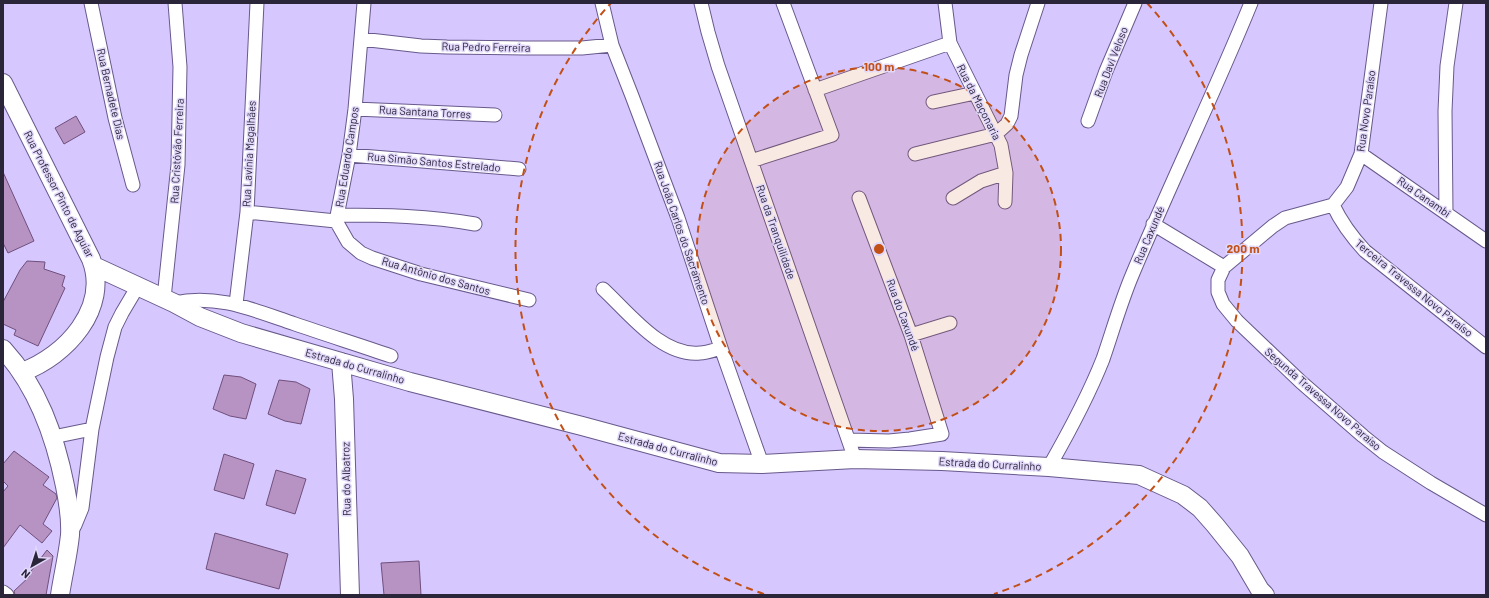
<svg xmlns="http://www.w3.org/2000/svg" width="1489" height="598" viewBox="0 0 1489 598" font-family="Barlow,sans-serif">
<rect width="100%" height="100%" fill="#d6c7ff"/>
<path fill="#b793c3" stroke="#704f7b" d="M76 116 85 132 64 144 55 128Z
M3 172 34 241 8 253 3 243Z
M27 261 45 262 44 269 65 276 62 286 65 288 38 346 14 335 16 330 3 324V302L20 270Z
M224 375 241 377 256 384 246 419 230 416 213 409Z
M279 380 296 382 310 389 301 424 285 421 268 414Z
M14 451 49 477 43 485 56 494 57 498 43 524 52 531 42 543 20 525 3 548V492L8 486 3 481V464Z
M224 454 254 464 244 499 214 490Z
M276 470 306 479 295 514 266 505Z
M215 533 288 554 279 589 206 569Z
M47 550 53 556 46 595H15L14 591 30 576 28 575Z
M419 561 421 595H384L381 563Z"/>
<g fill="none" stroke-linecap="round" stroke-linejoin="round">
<defs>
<path id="street" d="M91 3 115 118 133 185
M602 3 612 45 632 96 678 218 721 348 762 464
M701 3 708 32 718 66 855 459
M945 3 950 43 1001 145 1006 173 1005 202
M1381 3 1361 154 1347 187 1333 205 1285 218 1273 226 1224 267 1218 280V292L1223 304 1237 321 1301 382 1363 436 1383 452 1431 483 1486 515
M361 39 421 46 447 47 525 48H582L612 45
M815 90 950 43
M933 102 975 93
M355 109 495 115
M1088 121 1106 71 1135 3
M915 154 996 134 1007 124 1011 116 1016 75 1021 55 1038 3
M1361 154 1486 241
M349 155 519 169
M751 161 832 135 783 3
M953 198 981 181 1006 173
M1333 205C1341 222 1352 237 1365 251L1486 347
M247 212 336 221 349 155 355 109 364 3
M1446 213 1445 111 1447 66 1456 3
M338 215C384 215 430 216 475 224
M336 221 348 242 361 253 372 258 421 274 529 300
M1153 224 1224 267
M603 289C629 313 662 357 700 353 707 353 714 350 721 348
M164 298 178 165 180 67 175 3
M174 303C217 293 256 311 295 324 327 335 359 345 391 356
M236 304 247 212 257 3
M911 335 950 323
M53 437 92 429
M849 440 889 441 910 439 942 434 911 335 859 198
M1049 467C1069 432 1088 397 1103 359 1113 330 1121 301 1133 273 1171 182 1214 94 1251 3
M71 532 75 525 82 508 92 429 107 357 115 327 122 313 138 286
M3 592 7 595"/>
<path id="secondary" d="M3 83 91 259C110 308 66 356 22 372
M94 266 174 303 200 317 241 333 410 382 582 426 719 463 762 464 855 459 942 461 1049 467 1139 475 1183 495 1200 508 1215 525 1240 556 1260 590 1265 595
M3 349C38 387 55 436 65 486 68 501 71 519 70 535 68 555 63 575 60 595
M341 362 344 399 350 595"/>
</defs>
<use href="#street" stroke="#68598b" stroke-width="15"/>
<use href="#secondary" stroke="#68598b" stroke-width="20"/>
<use href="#street" stroke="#fff" stroke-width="13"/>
<use href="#secondary" stroke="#fff" stroke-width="18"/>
</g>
<circle cx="879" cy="249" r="182" fill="#c24f15" fill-opacity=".12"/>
<g fill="none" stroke="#c24f15" stroke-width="2" stroke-dasharray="7 5">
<circle cx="879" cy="249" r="182"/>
<path d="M764 594A364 364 0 0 1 611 3M1147 3A364 364 0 0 1 994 594"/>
</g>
<g text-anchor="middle" stroke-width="3" stroke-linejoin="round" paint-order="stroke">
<g font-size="11" fill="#2b253a" stroke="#e1d8fa">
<text transform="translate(486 47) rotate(1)" y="4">Rua Pedro Ferreira</text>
<text transform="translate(1111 62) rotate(-69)" y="4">Rua Davi Veloso</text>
<text transform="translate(111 94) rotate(77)" y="4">Rua Bernadete Dias</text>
<text transform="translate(979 102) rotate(63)" y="4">Rua da Maçonaria</text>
<text transform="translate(1366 111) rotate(-82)" y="4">Rua Novo Paraíso</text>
<text transform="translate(425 112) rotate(3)" y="4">Rua Santana Torres</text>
<text transform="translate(177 151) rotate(-87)" y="4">Rua Cristóvão Ferreira</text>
<text transform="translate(249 154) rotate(-87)" y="4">Rua Lavínia Magalhães</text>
<text transform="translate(347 157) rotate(-81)" y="4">Rua Eduardo Campos</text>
<text transform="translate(434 162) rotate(5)" y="4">Rua Simão Santos Estrelado</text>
<text transform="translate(59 194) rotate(63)" y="4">Rua Professor Pinto de Aguiar</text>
<text transform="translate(1424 197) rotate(35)" y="4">Rua Canambi</text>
<text transform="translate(776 232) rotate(71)" y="4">Rua da Tranquilidade</text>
<text transform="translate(682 233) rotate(71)" y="4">Rua João Carlos do Sacramento</text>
<text transform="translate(1149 235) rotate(-67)" y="4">Rua Caxundé</text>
<text transform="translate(436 276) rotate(16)" y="4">Rua Antônio dos Santos</text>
<text transform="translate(1414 288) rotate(39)" y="4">Terceira Travessa Novo Paraíso</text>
<text transform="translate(903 315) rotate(70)" y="4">Rua do Caxundé</text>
<text transform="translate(355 366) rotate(16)" y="4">Estrada do Curralinho</text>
<text transform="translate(1323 399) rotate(41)" y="4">Segunda Travessa Novo Paraíso</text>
<text transform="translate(668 449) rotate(15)" y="4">Estrada do Curralinho</text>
<text transform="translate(990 464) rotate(3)" y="4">Estrada do Curralinho</text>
<text transform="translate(346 479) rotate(-91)" y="4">Rua do Albatroz</text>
</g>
</g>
<circle cx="879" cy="249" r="6" fill="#c24f15" stroke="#e1d8fa" stroke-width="2"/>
<g font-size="12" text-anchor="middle" font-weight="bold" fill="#c24f15" stroke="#e1d8fa" stroke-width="3" stroke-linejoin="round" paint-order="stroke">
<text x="879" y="71">100 m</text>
<text x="1243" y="253">200 m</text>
</g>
<rect width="1489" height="598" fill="none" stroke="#2b253a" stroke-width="8"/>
<g transform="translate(32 566) rotate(219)" stroke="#e1d8fa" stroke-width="3" paint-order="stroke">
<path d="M0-3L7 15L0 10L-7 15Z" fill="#2b253a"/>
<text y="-6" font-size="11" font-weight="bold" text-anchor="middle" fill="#2b253a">N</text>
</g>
</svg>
